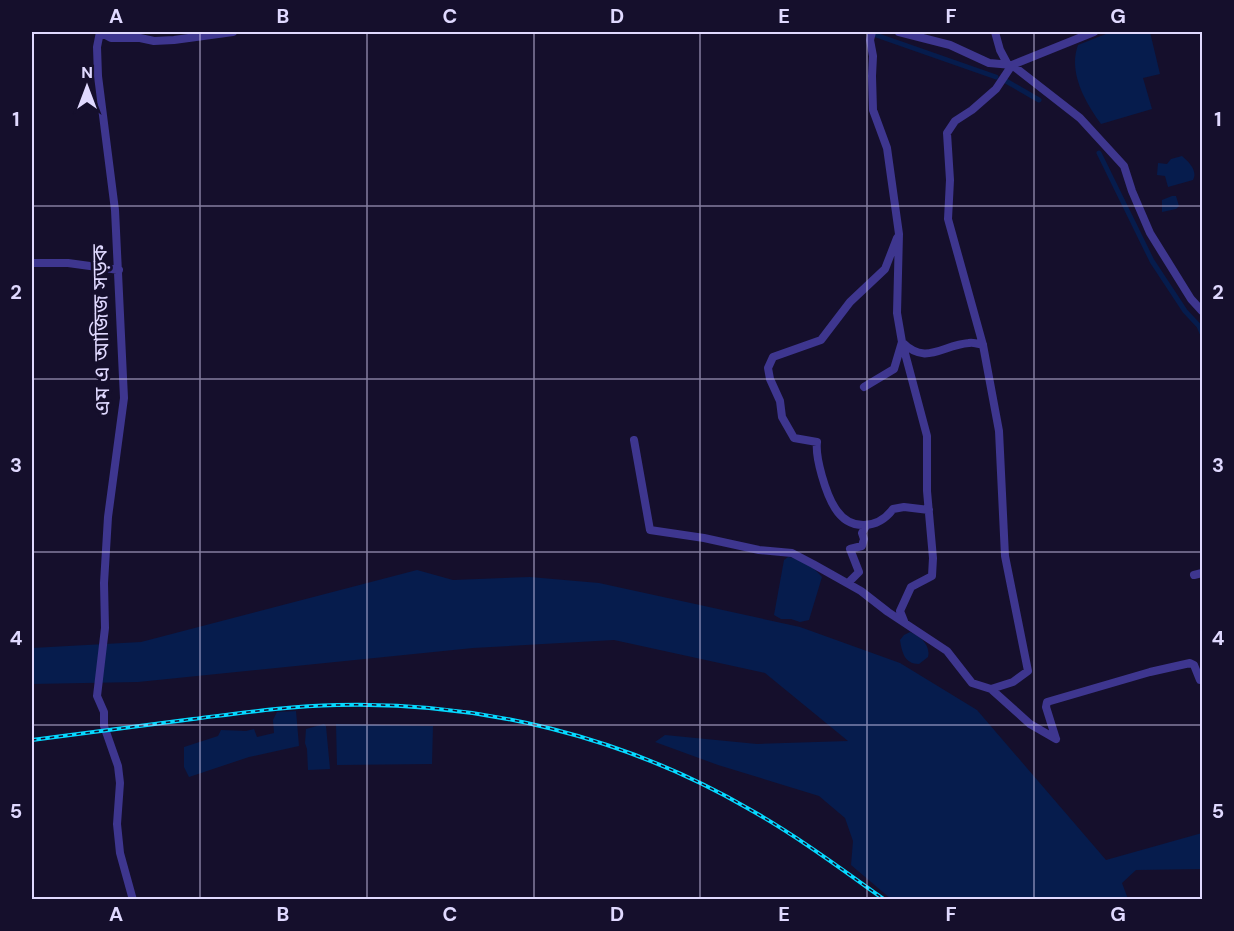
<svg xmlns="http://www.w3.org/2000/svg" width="1234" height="931" viewBox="0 0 1234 931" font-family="'DM Sans','Noto Sans Bengali',sans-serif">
<rect width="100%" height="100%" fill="#150f2c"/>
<path fill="#061c4d" d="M107 32H186L146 34Z
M1111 32H1150L1160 74 1143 78 1152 109 1101 124C1085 102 1068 72 1078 45Z
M1182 156C1189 162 1198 171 1193 180L1168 187 1165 176 1157 175 1158 163 1167 164 1171 159Z
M1172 196H1176L1179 206 1176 209 1162 212V200Z
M788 557C802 558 813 567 822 577L809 620 800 622 791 619H781L774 615 784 560Z
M417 570 453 580 530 577 599 583 800 627 900 663 977 710 1106 860 1202 833V869L1136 870 1122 883 1128 899H891L851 865 853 841 845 818 819 796 718 765 655 742 665 735 757 744 848 741 765 673 614 640 473 648 138 682 32 684V648L141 642Z
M910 632C920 636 931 645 928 657L919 664C905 664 902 653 900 640L904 635Z
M296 711 299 746 249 757 189 777 184 767V747L218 736 221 730 246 731 254 729 257 737 274 733 273 720 277 712Z
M324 724 326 726 330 769 308 770 307 749 305 743 306 729Z
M336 724 433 726 432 764 337 765Z"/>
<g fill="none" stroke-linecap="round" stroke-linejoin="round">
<path stroke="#061c4d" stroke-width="5" d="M876 35 996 77
M1006 81 1039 100
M1099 153 1152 261 1185 311 1199 326 1202 333"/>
<path stroke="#3e368f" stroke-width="8" d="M100 32 97 47 98 76 115 210 124 398 108 517 104 583 105 628 97 696 104 712V726L118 766 120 783 117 824 120 853 133 900
M100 32 111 38H140L154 41 174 40 233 32
M872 32 870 40 873 56 872 76 873 110 887 148 899 234 897 313 902 342 927 436V491L933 558 932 576 911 587 900 611 904 621
M899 32 950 45 989 63 1012 65 1080 118 1124 166 1132 191 1150 233 1191 299 1202 311
M995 32 1000 50 1008 65
M897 238 885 269 850 302 821 340 773 357 768 368 770 379 780 401 782 417 794 438 817 442C815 458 826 494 835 508 850 532 878 529 893 509L904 507 929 510
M32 263H68L119 270
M864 387 894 369 902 342C926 366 942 345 969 343 973 342 979 344 983 345
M634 440 650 530 704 538 759 550 792 553 813 564 861 591 888 612 947 651 972 683 991 689 1030 724 1056 739
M1194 575 1202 573
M848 583 859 572 850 549 862 546 864 539 862 533 866 526
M991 689 1013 682 1028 671 1005 556 999 431 983 345 948 219 950 180 947 133 955 121 972 110 996 89 1012 65 1094 32
M1056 739 1046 707 1047 702 1150 672 1190 663 1194 665 1200 680H1202"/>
<defs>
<path id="rail" d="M32 740C85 733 139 726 193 719 241 713 289 706 337 705 481 701 625 737 749 809 797 836 840 868 885 900"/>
</defs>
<use href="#rail" stroke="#05d9ff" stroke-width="4"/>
<use href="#rail" stroke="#150f2c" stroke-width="1.5" stroke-dasharray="4.5" stroke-linecap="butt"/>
</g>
<path fill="none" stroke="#e0d9ff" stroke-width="1.5" stroke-opacity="0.55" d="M200 32V900M367 32V900M534 32V900M700 32V900M867 32V900M1034 32V900M32 206H1202M32 379H1202M32 552H1202M32 725H1202"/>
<g text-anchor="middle" stroke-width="6" stroke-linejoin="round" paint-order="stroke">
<g font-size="21" fill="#e0d9ff" stroke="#150f2c">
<text transform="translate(101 330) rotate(-91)" y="7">এম এ আজিজ সড়ক</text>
</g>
</g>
<rect width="1234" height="931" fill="none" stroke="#150f2c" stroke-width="66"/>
<g transform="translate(87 87)" stroke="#150f2c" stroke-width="4.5" paint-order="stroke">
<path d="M0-4.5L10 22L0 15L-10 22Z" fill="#e0d9ff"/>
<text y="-9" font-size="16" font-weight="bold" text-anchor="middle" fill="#e0d9ff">N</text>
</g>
<rect x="33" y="33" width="1168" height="865" fill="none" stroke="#e0d9ff" stroke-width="2"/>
<g font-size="20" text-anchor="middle" font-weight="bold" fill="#e0d9ff">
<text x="116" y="23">A</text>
<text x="283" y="23">B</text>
<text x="450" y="23">C</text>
<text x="617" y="23">D</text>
<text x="784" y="23">E</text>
<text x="951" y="23">F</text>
<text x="1118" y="23">G</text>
<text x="16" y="126">1</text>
<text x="1218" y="126">1</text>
<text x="16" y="299">2</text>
<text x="1218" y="299">2</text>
<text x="16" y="472">3</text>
<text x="1218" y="472">3</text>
<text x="16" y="645">4</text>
<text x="1218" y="645">4</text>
<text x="16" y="818">5</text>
<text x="1218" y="818">5</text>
<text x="116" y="921">A</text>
<text x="283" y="921">B</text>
<text x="450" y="921">C</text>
<text x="617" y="921">D</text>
<text x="784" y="921">E</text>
<text x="951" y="921">F</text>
<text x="1118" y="921">G</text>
</g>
</svg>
